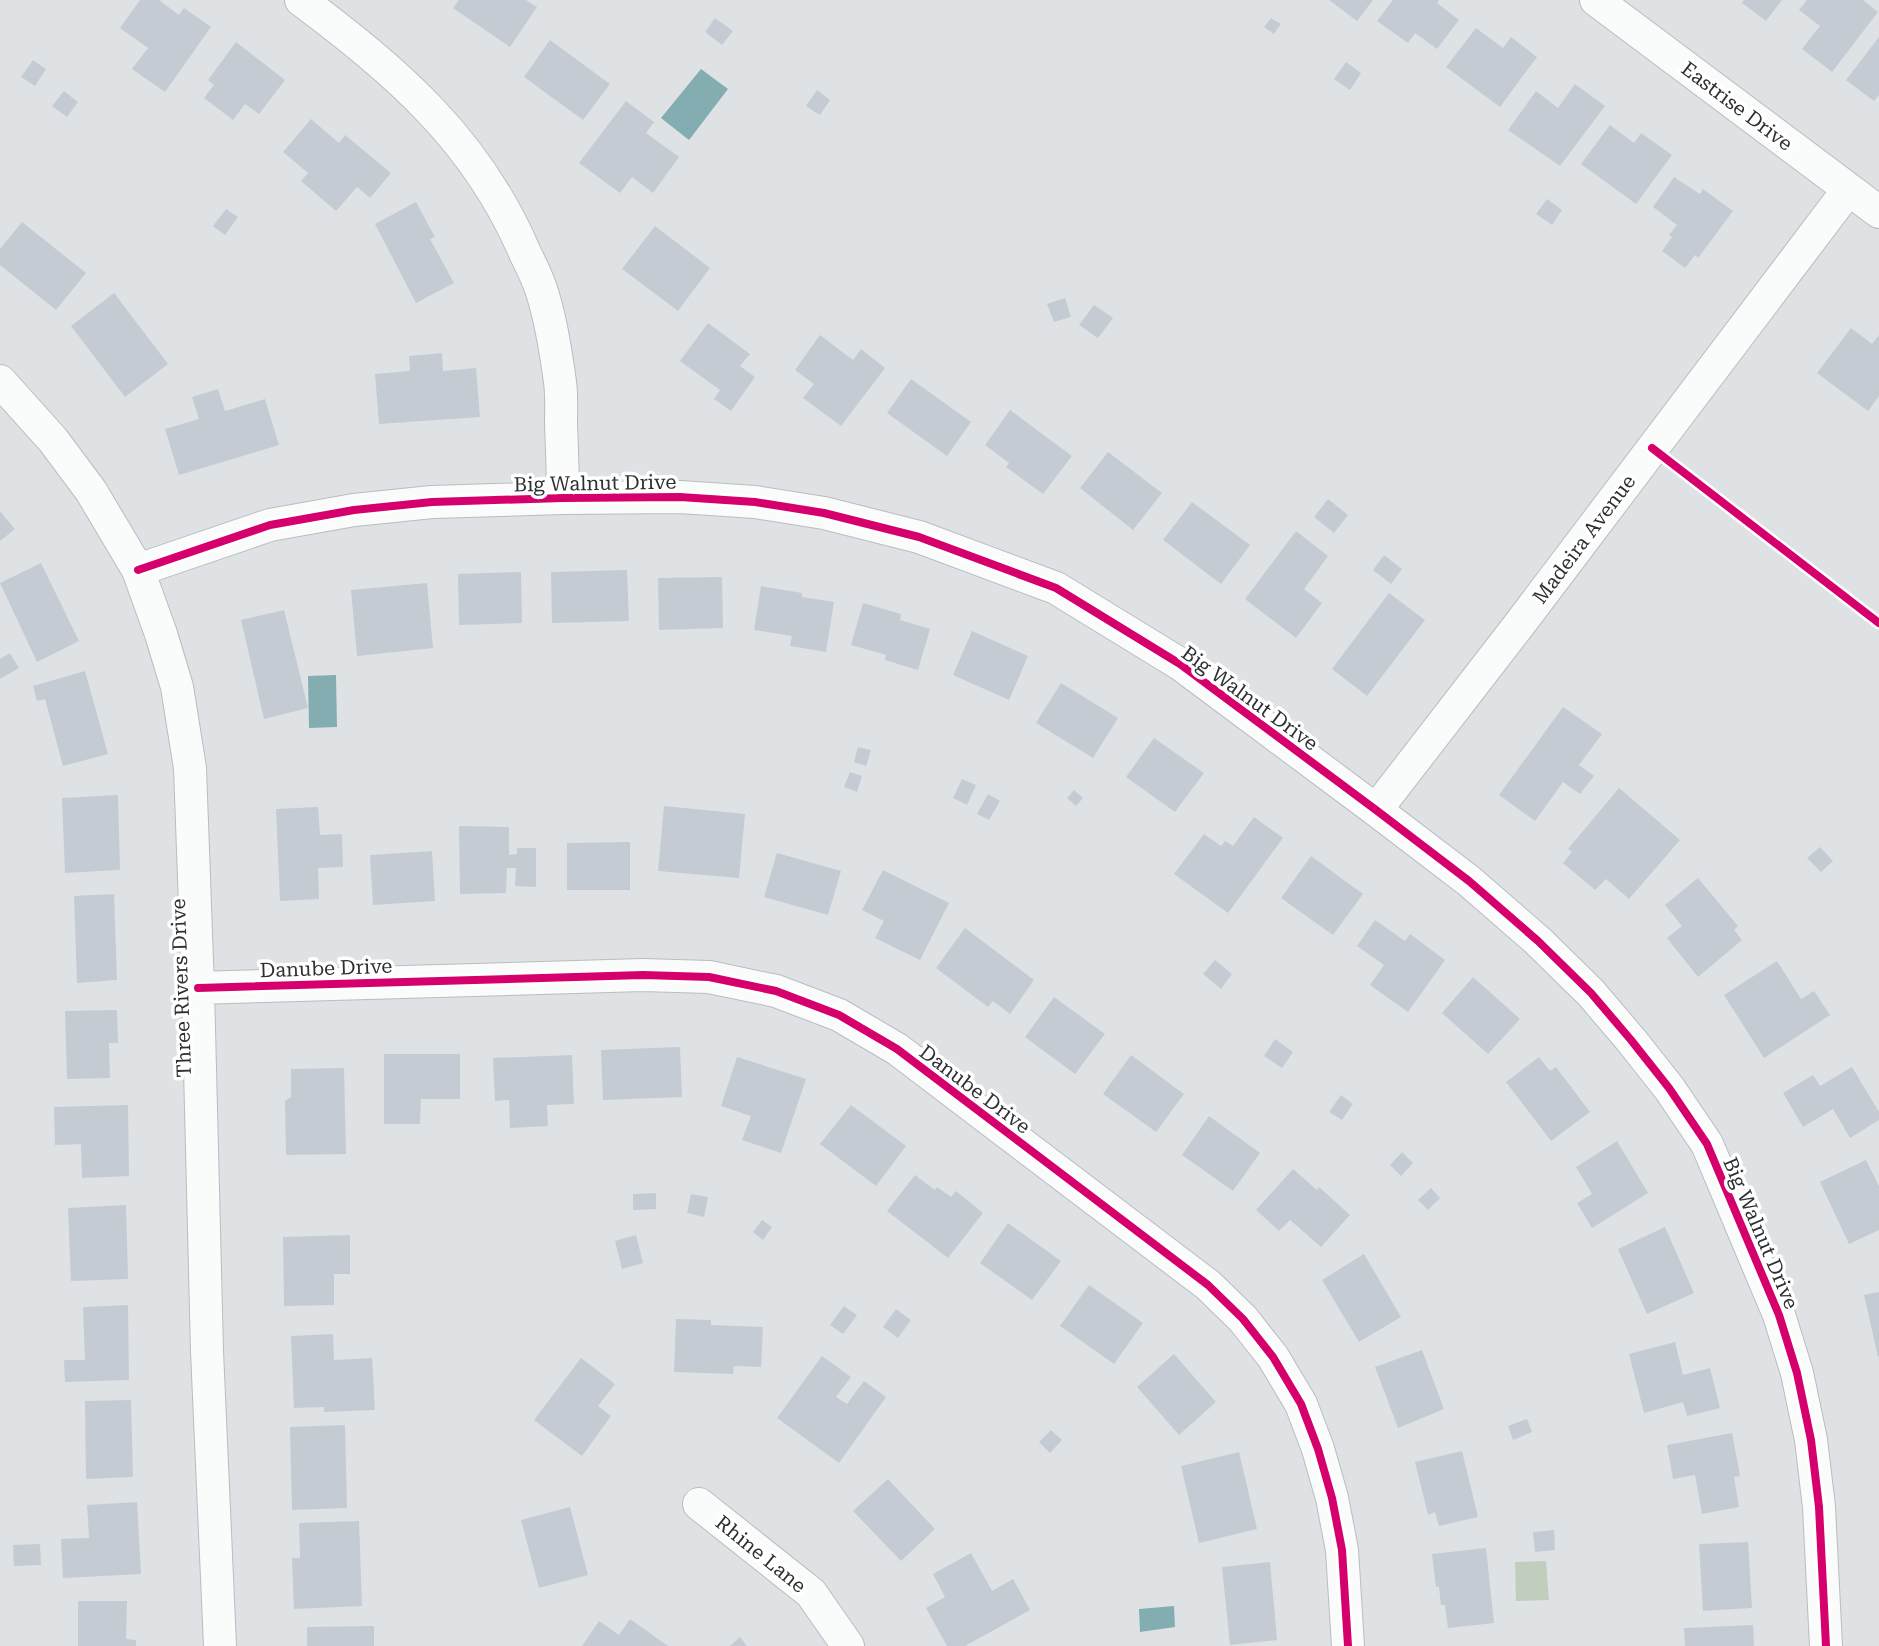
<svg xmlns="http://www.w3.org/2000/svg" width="1879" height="1646" viewBox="0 0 1879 1646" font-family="'Roboto Serif',serif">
<rect width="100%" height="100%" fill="#dfe2e5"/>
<path fill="#c1cebd" d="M1546 1561 1549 1600 1516 1601 1515 1562Z"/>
<path fill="#83adb0" d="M701 69 728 89 689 140 661 118Z
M336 675 337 727 309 728 308 676Z
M1174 1606 1175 1627 1140 1632 1139 1609Z"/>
<path fill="#c4cbd3" d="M140 0H159L179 15 184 8 211 27 165 92 132 69 148 48 120 28Z
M459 0H526L537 7 510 47 453 8Z
M1329 0H1373L1357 21Z
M1393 0H1439L1437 3 1459 20 1437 49 1415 33 1408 43 1377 21Z
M1744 0H1782L1766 21 1742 3Z
M1807 0H1863L1878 12 1832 72 1802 49 1820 26 1799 10Z
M715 18 733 31 722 45 705 32Z
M1271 18 1281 24 1274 34 1264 27Z
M1476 28 1503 48 1511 37 1537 57 1500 107 1446 67Z
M1879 37V95L1874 101 1846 80Z
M550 40 610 84 583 120 524 77Z
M236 42 285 80 259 114 245 104 233 120 204 98 214 85 208 80Z
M33 60 46 69 35 86 21 77Z
M1346 62 1361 73 1350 90 1334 79Z
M1575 84 1605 106 1560 166 1508 130 1536 91 1558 108Z
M817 90 830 100 820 115 806 106Z
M64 91 78 102 67 117 52 106Z
M626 101 654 122 646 133 679 157 653 193 632 177 620 193 579 163Z
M311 119 339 143 345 135 391 173 370 198 357 187 336 211 301 181 308 173 283 152Z
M1610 125 1634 143 1641 133 1672 155 1636 204 1581 164Z
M1674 177 1700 194 1703 189 1733 211 1698 258 1695 255 1685 268 1662 251 1672 237 1669 235 1677 225 1653 207Z
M1547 199 1562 210 1552 225 1536 214Z
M416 202 435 237 430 239 454 283 416 303 375 224Z
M226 209 238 217 225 235 213 226Z
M22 222 86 273 56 310 0 265V249Z
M655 226 710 268 678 311 622 269Z
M114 293 168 364 125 397 71 326Z
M1065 298 1071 317 1054 322 1047 304Z
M1094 305 1113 318 1098 338 1079 325Z
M708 323 750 354 740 366 755 377 731 411 714 399 720 390 680 361Z
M1851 328 1872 344 1879 335V396L1868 411 1817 373Z
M820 335 853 360 861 349 885 368 841 426 803 398 814 384 795 370Z
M442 353 443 371 476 368 480 417 379 424 375 374 410 371 409 356Z
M911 379 971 422 947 456 887 413Z
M218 389 225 411 265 399 279 445 179 475 165 429 199 419 192 397Z
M1010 410 1072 456 1043 494 1006 467 1009 463 985 445Z
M1108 452 1162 493 1133 530 1080 488Z
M1328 499 1348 515 1334 533 1314 517Z
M1192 502 1250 545 1221 584 1163 540Z
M0 511 15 529 0 541Z
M1296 531 1328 556 1304 589 1322 603 1296 638 1245 599Z
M1384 555 1402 569 1391 584 1373 570Z
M41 563 79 641 37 662 0 583Z
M627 570 629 621 552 623 551 572Z
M521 572 522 623 459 625 458 574Z
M722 577 723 628 659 630 658 578Z
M427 583 433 648 357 656 351 590Z
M761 586 802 593V597L834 602 826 652 790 646 792 636 754 630Z
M1389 593 1425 620 1367 696 1332 669Z
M863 603 901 614 900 620 930 629 918 670 885 660 886 655 851 645Z
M284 610 308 708 264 719 241 620Z
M972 631 1028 656 1009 700 953 675Z
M10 653 19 668 0 679V659Z
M85 671 108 754 63 766 45 699 37 701 33 686Z
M1061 683 1118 718 1093 758 1036 723Z
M1563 707 1602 734 1579 765 1594 776 1580 794 1563 782 1535 821 1499 795Z
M1154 738 1204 773 1175 812 1126 777Z
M858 747 871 750 866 766 854 762Z
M850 772 862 776 857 792 844 787Z
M962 779 976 785 967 805 953 798Z
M1619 788 1680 840 1629 899 1606 879 1595 890 1563 863 1572 852 1568 849Z
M1074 790 1083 798 1076 806 1067 798Z
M988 794 1000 801 989 820 977 814Z
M118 795 120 870 65 873 62 798Z
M664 806 745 814 739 878 658 871Z
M318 807 320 835 342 834 343 867 318 868 319 899 280 901 276 809Z
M1254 817 1283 838 1228 913 1174 874 1204 834 1221 846 1225 841 1233 846Z
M459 826 509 827V855L517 854V848H536V887L515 886 516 868H507L506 893 460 894Z
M630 842V890H567V843Z
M1820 847 1833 861 1821 872 1807 858Z
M432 851 435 901 373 905 370 855Z
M777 853 841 871 828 915 764 897Z
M1311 856 1363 894 1333 935 1281 898Z
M883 870 949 903 920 960 875 938 884 921 862 910Z
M1698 878 1738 926 1734 930 1742 940 1698 977 1667 938 1682 926 1665 905Z
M114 894 117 980 77 983 74 896Z
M1375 920 1405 941 1410 934 1445 960 1408 1012 1370 985 1384 965 1357 946Z
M965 928 1034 980 1010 1014 993 1001 988 1007 936 968Z
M1215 960 1232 974 1221 989 1203 974Z
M1777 961 1801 999 1814 991 1830 1015 1764 1058 1724 995Z
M1473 977 1520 1019 1488 1054 1442 1013Z
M1054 997 1105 1034 1075 1074 1025 1037Z
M117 1010 118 1043H109L110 1078 67 1079 65 1011Z
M1275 1039 1293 1052 1282 1068 1264 1056Z
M680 1047 682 1097 603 1100 601 1050Z
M384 1054H460V1099H421L420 1124H384Z
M572 1055 574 1104 547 1105 548 1126 510 1128 509 1100 495 1101 493 1058Z
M1131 1055 1184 1094 1156 1132 1103 1094Z
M737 1057 806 1079 781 1153 742 1140 751 1116 721 1106Z
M1539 1057 1550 1071 1556 1067 1590 1112 1551 1141 1506 1082Z
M1852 1067 1879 1112V1120L1850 1138 1833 1109 1803 1127 1783 1093 1813 1075 1820 1086Z
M344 1068 346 1154 286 1155 285 1101 291 1097V1069Z
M1341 1095 1353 1104 1342 1120 1329 1112Z
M128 1105 129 1176 82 1178 81 1144 55 1145 54 1107Z
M851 1105 906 1146 876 1186 820 1144Z
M1209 1116 1260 1153 1233 1191 1182 1155Z
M1617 1141 1648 1193 1592 1228 1577 1203 1592 1194 1576 1167Z
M1402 1152 1413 1163 1401 1176 1390 1165Z
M1866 1160 1879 1186V1230L1849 1244 1820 1182Z
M1293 1169 1317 1190 1319 1187 1350 1215 1321 1247 1290 1220 1279 1231 1256 1210Z
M915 1175 935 1190 937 1187 951 1197 956 1191 983 1213 948 1258 887 1211Z
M1431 1188 1440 1198 1428 1210 1418 1200Z
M656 1193V1209L633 1210V1194Z
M691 1194 708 1197 704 1217 687 1213Z
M126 1205 128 1279 71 1281 68 1208Z
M762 1220 772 1227 763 1240 753 1232Z
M1008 1223 1061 1261 1032 1300 980 1263Z
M1665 1227 1694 1293 1647 1314 1618 1249Z
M350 1235V1274H334V1305L284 1306 283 1237Z
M636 1235 643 1263 622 1269 615 1241Z
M1364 1254 1401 1317 1359 1342 1322 1280Z
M1089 1285 1143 1323 1114 1364 1060 1326Z
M1879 1292V1356L1878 1357 1864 1295Z
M128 1305 129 1380 65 1382 64 1360H85L83 1307Z
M844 1306 857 1315 843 1334 830 1325Z
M896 1309 911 1320 898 1338 883 1327Z
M676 1319 711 1320V1325L763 1327 761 1367 734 1366 733 1374 674 1372Z
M333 1334 334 1360 372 1358 375 1410 324 1412V1407L294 1408 291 1336Z
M1675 1342 1683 1375 1710 1368 1720 1408 1687 1416 1683 1402 1644 1413 1629 1354Z
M1422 1350 1444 1409 1398 1428 1375 1367Z
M1174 1354 1216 1402 1179 1435 1137 1387Z
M822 1356 851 1377 836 1397 847 1404 864 1381 886 1397 839 1463 777 1418Z
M581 1358 615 1384 598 1406 611 1416 582 1456 534 1420Z
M131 1400 133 1477 86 1479 85 1401Z
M1527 1419 1532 1432 1513 1440 1508 1426Z
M345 1425 347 1508 292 1510 290 1427Z
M1051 1430 1062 1440 1050 1453 1039 1442Z
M1732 1433 1740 1476 1734 1477 1739 1507 1702 1514 1695 1475 1673 1479 1667 1445Z
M1462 1451 1478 1517 1439 1526 1435 1512 1428 1515 1415 1462Z
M1239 1452 1257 1529 1199 1543 1181 1466Z
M888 1479 935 1529 901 1561 853 1511Z
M137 1502 141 1574 63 1578 61 1539 89 1538 87 1505Z
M570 1507 588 1575 539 1588 521 1520Z
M359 1521 362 1606 294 1609 292 1558H300L299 1523Z
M1554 1530 1555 1550 1535 1552 1533 1532Z
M1748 1542 1752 1608 1703 1611 1699 1544Z
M40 1544 41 1565 14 1566 13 1545Z
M1486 1548 1494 1623 1448 1628 1445 1605H1441L1439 1587H1436L1432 1554Z
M971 1553 992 1591 1013 1579 1030 1610 965 1646H947L926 1608 945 1597 933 1574Z
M1270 1562 1277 1640 1230 1645 1222 1567Z
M78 1601H127L126 1639 136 1640V1646H78Z
M630 1619 668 1646H582L599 1621 619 1635Z
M1753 1625 1754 1646H1685L1684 1628Z
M374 1626V1646H307V1627Z
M740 1637 747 1646H730Z"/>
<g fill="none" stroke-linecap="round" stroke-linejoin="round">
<defs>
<path id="street" d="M301 0C397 72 477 140 525 253 531 265 538 279 542 292 551 320 556 352 560 382 562 396 561 411 561 425 562 449 563 474 563 498
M1596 0 1879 212
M0 381 53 440 91 491 138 570 161 634 177 687 190 768 198 988 207 1351 220 1646
M138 570 270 525 354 510 432 502 563 498 680 497 755 502 824 513 919 537 1056 588 1180 664 1376 810 1469 881 1538 941 1591 993 1631 1040 1669 1088 1707 1144 1779 1315 1797 1373 1811 1440 1819 1507 1826 1646
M1376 810 1519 625 1848 190
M198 988 643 975 709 977 776 991 839 1015 897 1049 1208 1285 1243 1319 1273 1357 1301 1404 1318 1449 1332 1498 1342 1550 1348 1646
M699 1504 811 1593 848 1646"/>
</defs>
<use href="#street" stroke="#babcbe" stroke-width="34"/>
<use href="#street" stroke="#fafbfb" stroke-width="32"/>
<defs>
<path id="cycleway" d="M1652 448 1879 623
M138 570 270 525 354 510 432 502 563 498 680 497 755 502 824 513 919 537 1056 588 1180 664 1376 810 1469 881 1538 941 1591 993 1631 1040 1669 1088 1707 1144 1779 1315 1797 1373 1811 1440 1819 1507 1826 1646
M198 988 643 975 709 977 776 991 839 1015 897 1049 1208 1285 1243 1319 1273 1357 1301 1404 1318 1449 1332 1498 1342 1550 1348 1646"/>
</defs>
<use href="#cycleway" stroke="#fff" stroke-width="13"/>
<use href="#cycleway" stroke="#d6006c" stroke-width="8"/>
</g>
<g text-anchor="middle" stroke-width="7" stroke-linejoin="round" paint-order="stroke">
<g font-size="20" fill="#2d2f31" stroke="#fff">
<text transform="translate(1737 106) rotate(37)" y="7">Eastrise Drive</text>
<text transform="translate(595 483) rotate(-1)" y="7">Big Walnut Drive</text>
<text transform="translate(1584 539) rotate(-53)" y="7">Madeira Avenue</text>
<text transform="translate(1250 698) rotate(36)" y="7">Big Walnut Drive</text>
<text transform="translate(326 968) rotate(-2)" y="7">Danube Drive</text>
<text transform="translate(181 988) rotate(-92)" y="7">Three Rivers Drive</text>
<text transform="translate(975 1089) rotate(37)" y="7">Danube Drive</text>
<text transform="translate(1761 1233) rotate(67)" y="7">Big Walnut Drive</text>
<text transform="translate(761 1554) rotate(39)" y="7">Rhine Lane</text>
</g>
</g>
</svg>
